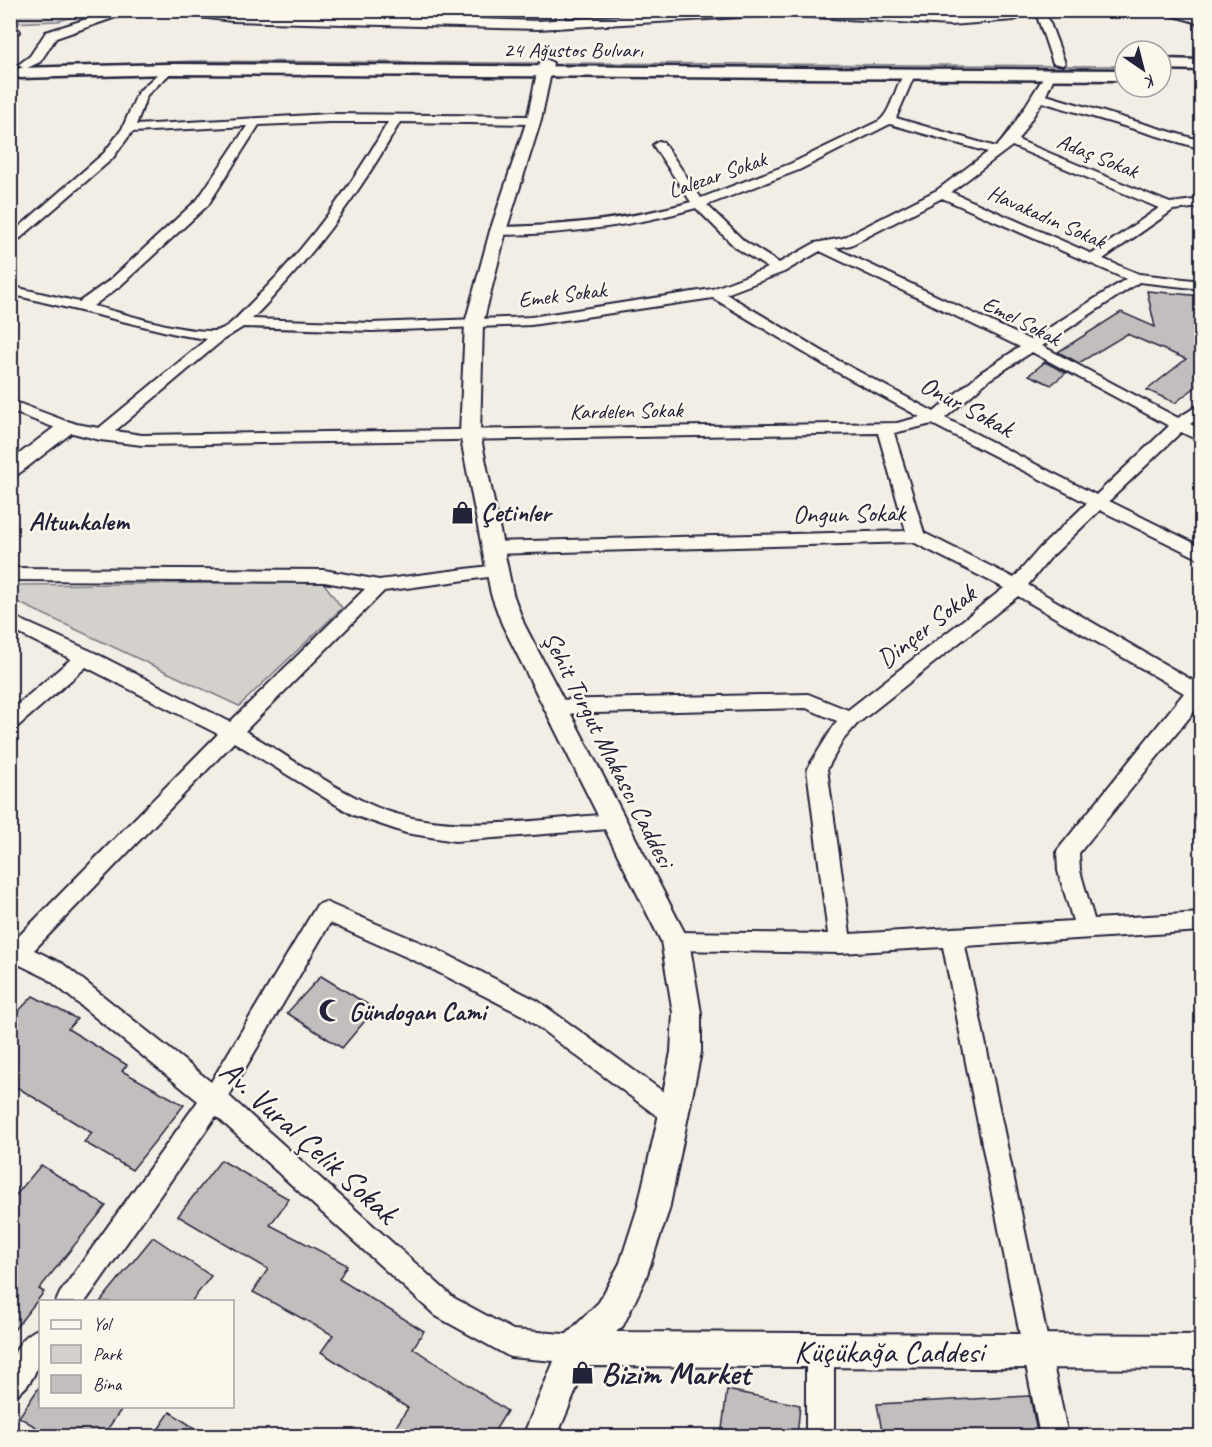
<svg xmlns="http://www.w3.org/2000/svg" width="1212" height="1447" font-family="Caveat,sans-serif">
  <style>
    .green { fill: #d4d1cc; stroke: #7b7a84; stroke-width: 1.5 }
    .building { fill: #c2bebe; stroke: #22223b; stroke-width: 1.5 }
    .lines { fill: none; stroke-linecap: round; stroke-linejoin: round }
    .minor-casing { stroke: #22223b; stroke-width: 4 }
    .tertiary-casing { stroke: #22223b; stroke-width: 4 }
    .secondary-casing { stroke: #22223b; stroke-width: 5 }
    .minor { fill: #fbf7ec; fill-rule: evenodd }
    .tertiary { fill: #fbf7ec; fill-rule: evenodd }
    .secondary { fill: #fbf7ec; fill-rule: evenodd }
    .labels { text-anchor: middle; stroke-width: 5; stroke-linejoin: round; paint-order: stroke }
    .far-street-label { font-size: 22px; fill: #22223b; stroke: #fbf7ec }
    .street-label { font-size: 26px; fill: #22223b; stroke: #fbf7ec }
    .poi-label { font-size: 26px; font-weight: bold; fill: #22223b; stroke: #fbf7ec; text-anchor: start }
    .neighbourhood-label { font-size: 27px; font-weight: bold; fill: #22223b; stroke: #fbf7ec }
    .near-street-label { font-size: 32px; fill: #22223b; stroke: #fbf7ec }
    .near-poi-label { font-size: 32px; font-weight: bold; fill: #22223b; stroke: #fbf7ec; text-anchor: start }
  </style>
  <rect width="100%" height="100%" fill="#f2eee5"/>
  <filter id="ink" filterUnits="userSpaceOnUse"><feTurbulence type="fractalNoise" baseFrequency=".0167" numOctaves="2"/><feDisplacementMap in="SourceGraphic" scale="12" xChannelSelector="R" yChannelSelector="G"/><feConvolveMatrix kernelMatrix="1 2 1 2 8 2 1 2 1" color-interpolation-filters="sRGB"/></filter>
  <g filter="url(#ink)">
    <!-- green -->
    <path class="green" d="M10,11L11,10L93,11L59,21L11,23Z
      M194,61L535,63L534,66L186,64L42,70V67Z
      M563,63L1125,66V69L563,66Z
      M323,582L342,608L239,706L11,599V590L17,585Z"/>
    <!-- building -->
    <path class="building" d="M1147,291L1202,296V382L1175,403L1147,390L1186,359L1148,343L1127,334L1079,363L1058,352L1121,312L1155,327Z
      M1045,362L1066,373L1051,385L1029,375Z
      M321,976L375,1009L342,1048L287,1013Z
      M33,996L77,1019L68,1029L127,1065L122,1071L184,1105L132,1170L84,1142L92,1133L10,1083V1020Z
      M221,1160L289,1199L270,1225L347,1265L339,1279L424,1331L413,1348L507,1411L491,1437H389L408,1408L321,1352L333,1335L253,1292L268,1269L178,1216Z
      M41,1165L106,1206L39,1289L44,1292L10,1335V1202Z
      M153,1237L211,1276L191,1302H100Z
      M40,1386V1407H123L102,1437H52L19,1417Z
      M727,1390L800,1405L797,1437H721Z
      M1030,1396L1038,1437H883L877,1404Z
      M170,1412L208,1437H153Z"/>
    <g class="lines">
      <defs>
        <path id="minor" d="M403,10H413L414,23H406Z
          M555,10H565L566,26H558Z
          M1035,10H1045L1065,63L1063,65L1053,63Z
          M10,29L19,30L20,32L10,35Z
          M165,67L175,69L147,95L136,125L329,114L534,116L540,120L534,124L400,122C359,195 310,260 252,319L372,323L531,317L712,289L768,268L735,247L696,208C631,227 566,234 498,235L491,231L498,227C564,226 627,220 691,202L653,145L659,141L663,142L701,198L790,164L879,121C894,110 896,76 909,71L915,74L896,118L996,147C1013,133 1042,74 1049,72L1055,75L1046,95L1202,141V149L1042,102L1018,140L1170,203L1202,199V207L1173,210L1103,259L1139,274L1202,281V289L1139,282L1042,346L1178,418L1202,403V416L1190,424L1202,430V442L1181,432L1109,501L1202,547V560L1100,510L1051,557L1028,585L1202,686V702L1079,853L1080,871L1094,919L1202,913V931L965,946L1068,1436H1040L943,947L840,953L675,950L667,948L664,941L667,934L675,932L828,934L807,769L837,721L806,708L554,714L547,712L544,707L547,702L554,700L808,694L848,710L1004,588L913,542L492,554L483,548L492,542L906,531L878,433L142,445L100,440L61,430L10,411V400L71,423L99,428L207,339L180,335L10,294V286L79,302L110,280L198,199L247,126L132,132L112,159L10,247V235L104,153L122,129L138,92ZM329,122H388C350,189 305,250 250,304C241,313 228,330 214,331C177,332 129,314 93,306L120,286L208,205L259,125ZM890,124L988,152L937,190L843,238L815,243L779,263L744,241L707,205L799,170ZM1012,146L1159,208L1092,254L951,192ZM942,198L1126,279L1030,340L835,248L851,245ZM820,251L1020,347L980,373L934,412L839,361L726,294L784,272ZM713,298L828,367L920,417L897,423L142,435L115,431L224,339L243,327L372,331L531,325ZM1032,352L1169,426L1096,495L945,418L990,379ZM932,424L1087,503L1039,549L1014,578L924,533L894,433ZM1018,596L1184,693L1057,851L1058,871L1073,921L850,934L827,769L843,740L857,724Z
          M497,565L503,567L506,571L503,575L384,591L245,731C285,754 325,783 367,803C440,838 535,819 614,814L621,816L624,822L621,828L455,841L406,833L353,815L234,742L34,950L63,964L211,1082L317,905L325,902L438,950L538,1001L683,1106L686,1114L683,1122L674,1125L665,1122L522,1015L422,964L330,923L229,1096L454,1298L513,1330L576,1335L586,1339L590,1349L586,1359L576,1363L510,1357L436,1316L216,1116L85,1302H56L60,1293L198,1101L47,978L20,965L10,969V940L14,941L218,734L86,667L17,727L10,729V711L71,659L10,629V615L93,652L230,722L365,589L324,582L10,580V568L324,570L379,580Z
          M40,1328C43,1354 38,1386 10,1398C10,1370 9,1341 40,1328Z
          M820,1338L830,1342L834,1352V1436H806V1352L810,1342Z"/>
        <path id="tertiary" d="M115,10H136L56,38L40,62L25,69L18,65L30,56L46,32Z
          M211,10L538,21L719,10H836L951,17L1040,10L1014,20L951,25L777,15L538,29L232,21L183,15L176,11Z
          M1154,10H1179L1202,16V24Z
          M546,59L553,63L541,120L506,231L483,323L480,434L513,594L524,624L689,941L701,1013V1052L669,1210L645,1280L623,1326L616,1332L1202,1335V1369L586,1366L557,1436H523L564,1337L599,1302L620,1263L637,1210L659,1114L671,1052L673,1013L661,941L502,624L491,594L460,434L465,323L490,231L527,120L539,63Z
          M67,421L74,423L77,427L74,431L17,475L10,477V461L60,423Z"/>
        <path id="secondary" d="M1161,59L1202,60V70L1161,69Z
          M169,64L1125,70V80L169,74L20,78L12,73L20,68Z"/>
      </defs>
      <!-- minor casing -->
      <use href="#minor" class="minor-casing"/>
      <!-- tertiary casing -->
      <use href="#tertiary" class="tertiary-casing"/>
      <!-- secondary casing -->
      <use href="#secondary" class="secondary-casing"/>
      <!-- minor -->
      <use href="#minor" class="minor"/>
      <!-- tertiary -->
      <use href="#tertiary" class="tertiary"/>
      <!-- secondary -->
      <use href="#secondary" class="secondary"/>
    </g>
  </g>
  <!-- icons -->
  <defs>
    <symbol id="shop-bare" viewBox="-9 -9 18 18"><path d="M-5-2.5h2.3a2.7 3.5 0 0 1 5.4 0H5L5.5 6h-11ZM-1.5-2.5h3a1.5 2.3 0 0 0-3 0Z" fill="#22223b" stroke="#fbf7ec" stroke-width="2.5" paint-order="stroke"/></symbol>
    <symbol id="mosque-bare" viewBox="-9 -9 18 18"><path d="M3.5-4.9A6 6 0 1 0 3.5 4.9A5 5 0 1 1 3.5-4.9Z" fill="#22223b" stroke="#fbf7ec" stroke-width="2.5" paint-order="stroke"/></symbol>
  </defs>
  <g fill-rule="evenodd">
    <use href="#shop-bare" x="446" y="496" width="33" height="33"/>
    <use href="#mosque-bare" x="314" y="994" width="33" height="33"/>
    <use href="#shop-bare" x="566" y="1356" width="33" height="33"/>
  </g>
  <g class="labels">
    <!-- far-street labels -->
    <g class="far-street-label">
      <text x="573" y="57">24 Ağustos Bulvarı</text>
      <text transform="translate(1098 155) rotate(22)" y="8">Adaş Sokak</text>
      <text transform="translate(717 174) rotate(-19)" y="8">Lalezar Sokak</text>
      <text transform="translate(1047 216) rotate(24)" y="8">Havakadın Sokak</text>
      <text transform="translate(562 294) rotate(-7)" y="8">Emek Sokak</text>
      <text transform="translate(1022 320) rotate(27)" y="8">Emel Sokak</text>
      <text transform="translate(626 410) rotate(-1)" y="8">Kardelen Sokak</text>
    </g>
    <!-- street labels -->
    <g class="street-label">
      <text transform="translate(967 406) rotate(28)" y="9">Onur Sokak</text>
      <text transform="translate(849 513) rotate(-1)" y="9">Ongun Sokak</text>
      <text transform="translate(926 626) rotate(-38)" y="9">Dinçer Sokak</text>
      <text transform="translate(609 749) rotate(63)" y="9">Şehit Turgut Makascı Caddesi</text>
    </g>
    <!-- poi labels -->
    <g class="poi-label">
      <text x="481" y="521">Çetinler</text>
      <text x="349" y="1020">Gündogan Cami</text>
    </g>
    <!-- neighbourhood labels -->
    <g class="neighbourhood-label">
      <text x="79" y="530">Altunkalem</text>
    </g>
    <!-- near-street labels -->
    <g class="near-street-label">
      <text transform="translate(309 1141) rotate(42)" y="11">Av. Vural Çelik Sokak</text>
      <text x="889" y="1362">Küçükağa Caddesi</text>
    </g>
    <!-- near-poi labels -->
    <g class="near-poi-label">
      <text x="601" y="1384">Bizim Market</text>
    </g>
  </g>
  <!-- margin -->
  <rect width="1212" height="1447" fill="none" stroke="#fbf7ec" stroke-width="36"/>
  <rect x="18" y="18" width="1176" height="1411" fill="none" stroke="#22223b" stroke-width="2" filter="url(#ink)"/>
  <!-- legend -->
  <rect x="39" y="1300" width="195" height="108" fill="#fbf7ec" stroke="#a4a2a5" stroke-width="1.5"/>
  <rect x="51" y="1320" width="30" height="9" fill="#fbf7ec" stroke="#a4a2a5" stroke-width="1.5"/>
  <text x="93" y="1330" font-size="18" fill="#22223b">Yol</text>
  <rect x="51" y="1345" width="30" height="18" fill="#d4d1cc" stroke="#a4a2a5" stroke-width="1.5"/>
  <text x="93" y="1360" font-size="18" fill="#22223b">Park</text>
  <rect x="51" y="1375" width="30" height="18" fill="#c2bebe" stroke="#a4a2a5" stroke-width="1.5"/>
  <text x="93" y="1390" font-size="18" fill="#22223b">Bina</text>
  <!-- north arrow -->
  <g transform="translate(1143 69) rotate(145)"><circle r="28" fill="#fbf7ec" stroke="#a4a2a5" stroke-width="1.5"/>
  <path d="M0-4.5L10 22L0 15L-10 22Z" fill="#22223b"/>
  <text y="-9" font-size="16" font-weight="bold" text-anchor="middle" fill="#22223b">K</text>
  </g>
</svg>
